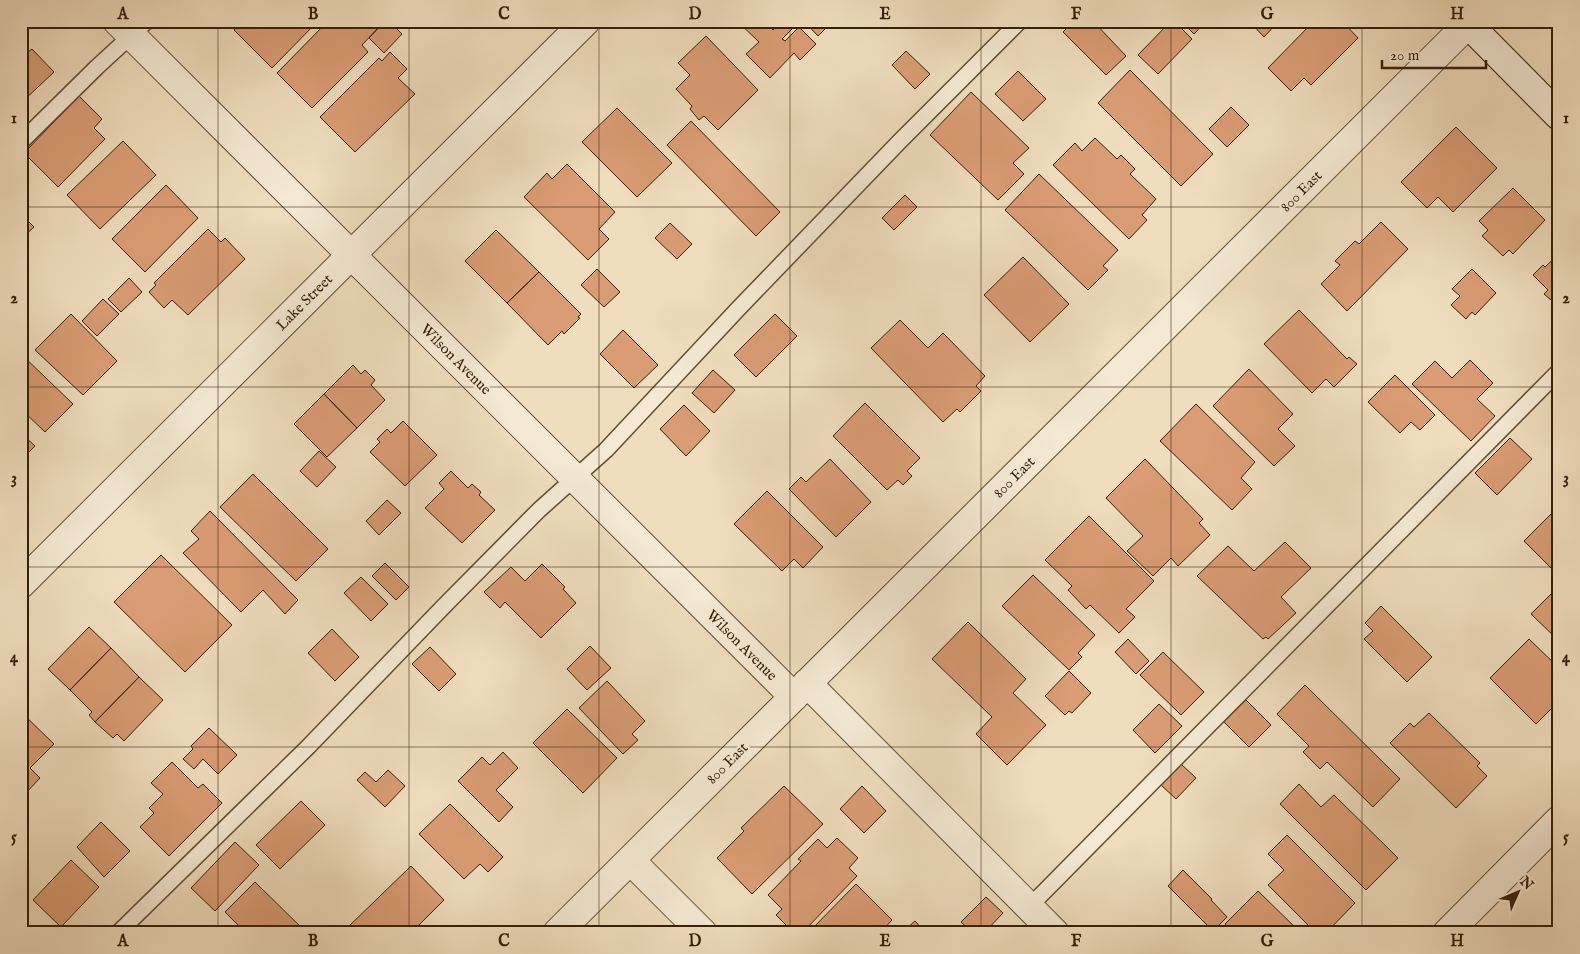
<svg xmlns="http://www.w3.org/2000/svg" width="1580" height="954" font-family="'IM FELL English',serif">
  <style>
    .building { fill: #da9c74; stroke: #341f08 }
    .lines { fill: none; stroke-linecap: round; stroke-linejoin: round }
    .lane-casing { stroke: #634e35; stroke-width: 18 }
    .street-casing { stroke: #634e35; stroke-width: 30 }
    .secondary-casing { stroke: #341f08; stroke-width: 30 }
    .lane { stroke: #f5e9d4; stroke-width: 15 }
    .street { stroke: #f5e9d4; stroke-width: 28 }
    .secondary { stroke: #f5e9d4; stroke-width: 28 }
    .grid { fill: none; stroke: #341f08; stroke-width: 1; stroke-opacity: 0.55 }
    .labels { text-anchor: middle; stroke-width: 4.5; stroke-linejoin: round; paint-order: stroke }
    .street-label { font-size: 15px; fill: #341f08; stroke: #f5e9d4 }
    .neatline { fill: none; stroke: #341f08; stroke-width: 2 }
    .grid-label { font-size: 16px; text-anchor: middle; font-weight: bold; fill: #341f08 }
  </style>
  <rect width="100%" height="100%" fill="#efddbd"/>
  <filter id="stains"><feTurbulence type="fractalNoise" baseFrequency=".004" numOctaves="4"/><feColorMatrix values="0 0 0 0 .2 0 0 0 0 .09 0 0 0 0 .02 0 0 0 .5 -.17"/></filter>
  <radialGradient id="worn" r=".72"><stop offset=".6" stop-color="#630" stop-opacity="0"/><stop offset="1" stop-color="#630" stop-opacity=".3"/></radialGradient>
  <!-- building -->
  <path class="building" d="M243,21H318L272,68L234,30Z
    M328,21H371L378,28L362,45L368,52L312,108L277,73Z
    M385,21H389L402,34L384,53L369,38Z
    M737,21H764L773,30L782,21H796L798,23L782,39L785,41L799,27L816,44L800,60L794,53L770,78L746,54L759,42Z
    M804,21H833L818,36Z
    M1074,21H1093L1126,56L1106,75L1063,32Z
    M1171,21H1174L1192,39L1158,74L1138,55Z
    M1181,21H1206L1194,34Z
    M1249,21H1279L1264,37Z
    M1314,21H1342L1358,38L1311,85L1304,78L1291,91L1268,68Z
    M706,36L758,90L718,130L704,116L699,120L690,109L692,106L676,89L690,75L678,63Z
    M32,49L54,72L21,103V54L23,56Z
    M906,51L930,74L915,89L892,65Z
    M390,52L407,69L398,78L415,94L355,152L320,117L379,58L382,61Z
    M1130,70L1213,154L1181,186L1098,103Z
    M1018,71L1046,99L1023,121L995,94Z
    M971,92L1029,148L1013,163L1024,174L998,200L930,135Z
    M79,96L102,119L94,128L105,139L58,187L24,153Z
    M1231,107L1249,125L1227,147L1209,129Z
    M617,108L672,163L637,197L582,142Z
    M691,121L780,212L756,236L667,145Z
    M1456,127L1497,168L1453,212L1438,197L1427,208L1401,182Z
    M1095,138L1117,159L1121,155L1135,169L1130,174L1156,199L1142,215L1147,220L1129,239L1053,165L1075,143L1082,151Z
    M123,141L156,175L100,229L67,195Z
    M567,164L615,212L599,229L609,239L588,260L524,197L547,173L552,179Z
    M1039,174L1118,250L1103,266L1108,270L1088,290L1005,210Z
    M166,185L198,218L145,272L112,239Z
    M1513,188L1545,220L1513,254L1509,250L1503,256L1482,236L1488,230L1479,221Z
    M905,195L917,207L894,230L882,218Z
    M21,214L34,227L21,239Z
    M1381,222L1408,249L1347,311L1321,284L1340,265L1335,261L1355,241L1359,244Z
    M670,223L692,244L677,259L655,238Z
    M208,229L221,242L225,238L245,259L188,315L172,300L164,308L149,292L156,285L154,283Z
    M496,230L539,272L507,303L465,261Z
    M1559,254V307L1544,294L1548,290L1533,275L1543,265L1545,267Z
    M1023,257L1069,304L1030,342L984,295Z
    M597,269L620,292L604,307L581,285Z
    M1472,269L1496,293L1475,315L1472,312L1466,319L1451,305L1460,296L1452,289Z
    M539,272L581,314L578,317L580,318L564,334L562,331L548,345L507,303Z
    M129,278L142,292L121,312L108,299Z
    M103,299L119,314L97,336L82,321Z
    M1299,310L1347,359L1349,357L1357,364L1334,387L1326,379L1312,393L1264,344Z
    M71,314L117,361L83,395L35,350Z
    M775,314L797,336L756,377L734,355Z
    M900,320L928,348L943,333L985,376L976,386L981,391L960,412L957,409L943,422L871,348Z
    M623,330L658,365L634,388L600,354Z
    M21,354L73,404L45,432L21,409Z
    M1470,360L1493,383L1477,399L1495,416L1471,441L1412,384L1435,361L1452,378Z
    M353,365L361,374L365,370L375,380L371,385L385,400L357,428L324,394Z
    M1249,369L1293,414L1278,429L1295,446L1274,466L1213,406Z
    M713,370L735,390L714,413L692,393Z
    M1395,375L1435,415L1420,430L1411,422L1400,433L1368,402Z
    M324,394L357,428L327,457L294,424Z
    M865,403L920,458L907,471L912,476L903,485L898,480L887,490L833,436Z
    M1196,404L1255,462L1241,478L1252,489L1232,510L1160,441Z
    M684,405L710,431L686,456L660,429Z
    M403,421L437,455L405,486L370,452L380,442L377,439L387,429L391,433Z
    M21,433L35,446L21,460Z
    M1510,438L1532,459L1497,495L1475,473Z
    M319,451L336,467L317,487L300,471Z
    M830,459L871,502L836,537L789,489L801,477L806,482Z
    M1145,459L1203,519L1199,523L1210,535L1178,566L1171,558L1153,576L1127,551L1143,536L1106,498Z
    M451,471L468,488L472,484L481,492L479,495L495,510L462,543L425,508L444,489L439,483Z
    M253,474L328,549L296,581L220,507Z
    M767,491L823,547L803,568L794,559L782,571L734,524Z
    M387,500L401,513L379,535L366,521Z
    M1559,506V576L1524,541Z
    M210,511L298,600L285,614L263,590L241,612L183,553L199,539L191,531Z
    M1089,516L1154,581L1126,609L1135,617L1119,633L1090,605L1086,609L1068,590L1072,586L1045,560Z
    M1285,542L1311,568L1281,597L1296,613L1268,639L1266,637L1263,639L1197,576L1228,546L1254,571Z
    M161,555L232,625L185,672L114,602Z
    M385,563L409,587L396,600L372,576Z
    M542,564L565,587L563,589L576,603L541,638L505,602L500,608L484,592L511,567L525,581Z
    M1033,575L1095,635L1078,653L1082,657L1069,670L1002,606Z
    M361,577L388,604L371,621L344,593Z
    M1559,586V641L1531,614Z
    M1381,606L1432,657L1407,682L1364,639L1373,631L1365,623Z
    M968,622L1026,679L1013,693L1046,725L1007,765L976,734L992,717L932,659Z
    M89,627L111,648L70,690L48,669Z
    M332,629L359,657L335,681L308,653Z
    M1128,639L1149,661L1136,674L1115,652Z
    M1529,639L1559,668V701L1536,724L1490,678Z
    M590,646L611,668L587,690L567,669Z
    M430,647L456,674L439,691L412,664Z
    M111,648L139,677L95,722L89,715L92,712L70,690Z
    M1163,652L1204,692L1181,715L1140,675Z
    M1069,671L1091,693L1072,713L1069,711L1065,715L1045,696Z
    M139,677L163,700L124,741L117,734L113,738L95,722Z
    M607,681L645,721L632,734L638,740L623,754L579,708Z
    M1305,685L1400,779L1373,807L1327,762L1320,769L1303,752L1309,746L1277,714Z
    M1246,700L1271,725L1249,747L1224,722Z
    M1159,704L1182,726L1155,753L1133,730Z
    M567,709L617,758L583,793L533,743Z
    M21,712L54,744L30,768L40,778L24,795L21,792Z
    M1429,713L1480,763L1477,766L1487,776L1456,808L1390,743L1410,723L1414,727Z
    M209,728L237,755L218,774L203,759L194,769L183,759L193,749L191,746Z
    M503,752L518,768L496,790L513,807L499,822L458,781L482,757L490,765Z
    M172,762L198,788L203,784L222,803L169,856L140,827L154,813L149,808L163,794L151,783Z
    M1181,764L1196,778L1176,799L1161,785Z
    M388,770L405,786L385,807L357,780L365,772L376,782Z
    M1299,784L1321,807L1334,795L1398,858L1366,890L1280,804Z
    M784,786L823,824L752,894L717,858L744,831L741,828Z
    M862,786L886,811L864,833L840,809Z
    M301,801L325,825L280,869L256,845Z
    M450,804L503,857L488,872L480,864L464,879L419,834Z
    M101,822L130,851L104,877L77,847Z
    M1287,835L1355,903L1326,933H1316L1268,885L1284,870L1268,854Z
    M837,838L858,858L849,868L857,876L802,933H794L776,915L782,909L768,895L801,861L798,859L818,839L827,848Z
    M235,842L259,865L215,911L191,888Z
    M71,860L99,887L61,927L33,900Z
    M411,866L444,900L419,925L424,930L422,933H352L347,928Z
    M1183,870L1212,899L1211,900L1227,917L1213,931L1168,886Z
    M255,882L307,933H246L225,912Z
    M856,884L892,920L880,933H808Z
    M1258,891L1301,933H1234L1225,924Z
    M986,897L1003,913L984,933H973L961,922Z
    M915,921L926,933H897L904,925L907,928Z"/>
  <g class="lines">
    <defs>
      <path id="lane" d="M21,142L97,67L147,21
        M1029,907L1559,371
        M118,933L308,747L444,606L539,510L606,450L738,309L900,141L1020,21"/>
      <path id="street" d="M117,21L794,697
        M21,584L586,21
        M807,683L1055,933
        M630,860L703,933
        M557,933L1471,21
        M1447,933L1559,820"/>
      <path id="secondary" d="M1465,21L1559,116"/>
    </defs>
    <!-- lane casing -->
    <use href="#lane" class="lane-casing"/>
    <!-- street casing -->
    <use href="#street" class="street-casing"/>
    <!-- secondary casing -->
    <use href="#secondary" class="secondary-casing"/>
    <!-- lane -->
    <use href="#lane" class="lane"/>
    <!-- street -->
    <use href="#street" class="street"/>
    <!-- secondary -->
    <use href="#secondary" class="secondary"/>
  </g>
  <!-- grid -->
  <path class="grid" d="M218,21V933M409,21V933M599,21V933M790,21V933M981,21V933M1171,21V933M1362,21V933M21,207H1559M21,387H1559M21,567H1559M21,747H1559"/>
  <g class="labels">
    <!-- street labels -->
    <g class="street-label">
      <text transform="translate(1301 191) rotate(-45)" y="5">800 East</text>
      <text transform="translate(304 302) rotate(-45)" y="5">Lake Street</text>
      <text transform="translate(456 359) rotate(45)" y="5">Wilson Avenue</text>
      <text transform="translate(1014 477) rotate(-45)" y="5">800 East</text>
      <text transform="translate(742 645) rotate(45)" y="5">Wilson Avenue</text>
      <text transform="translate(727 763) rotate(-45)" y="5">800 East</text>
    </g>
  </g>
  <!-- margin -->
  <rect width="1580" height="954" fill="none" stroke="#efddbd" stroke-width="55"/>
  <!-- north arrow -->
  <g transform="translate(1518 892) rotate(45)" stroke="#f5e9d4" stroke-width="4" paint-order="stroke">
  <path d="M0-4L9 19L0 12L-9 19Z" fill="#341f08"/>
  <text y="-8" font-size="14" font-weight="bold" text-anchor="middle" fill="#341f08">N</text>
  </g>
  <!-- scale -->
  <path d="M1382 60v8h104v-8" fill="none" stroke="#341f08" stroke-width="2.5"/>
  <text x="1390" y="60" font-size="15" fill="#341f08" stroke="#f5e9d4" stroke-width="4" paint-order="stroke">20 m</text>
  <rect x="28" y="28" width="1524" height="898" class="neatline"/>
  <g class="grid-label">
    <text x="123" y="19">A</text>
    <text x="313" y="19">B</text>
    <text x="504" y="19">C</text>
    <text x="695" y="19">D</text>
    <text x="885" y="19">E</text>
    <text x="1076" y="19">F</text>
    <text x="1267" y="19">G</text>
    <text x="1457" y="19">H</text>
    <text x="14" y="123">1</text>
    <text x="1566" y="123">1</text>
    <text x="14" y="303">2</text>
    <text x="1566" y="303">2</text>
    <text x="14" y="483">3</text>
    <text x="1566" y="483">3</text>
    <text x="14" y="662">4</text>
    <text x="1566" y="662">4</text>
    <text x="14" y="842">5</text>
    <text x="1566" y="842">5</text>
    <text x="123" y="946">A</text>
    <text x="313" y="946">B</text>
    <text x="504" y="946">C</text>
    <text x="695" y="946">D</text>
    <text x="885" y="946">E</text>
    <text x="1076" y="946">F</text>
    <text x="1267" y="946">G</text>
    <text x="1457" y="946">H</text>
  </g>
  <rect width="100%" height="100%" filter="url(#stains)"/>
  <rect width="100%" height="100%" fill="url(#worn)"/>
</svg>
